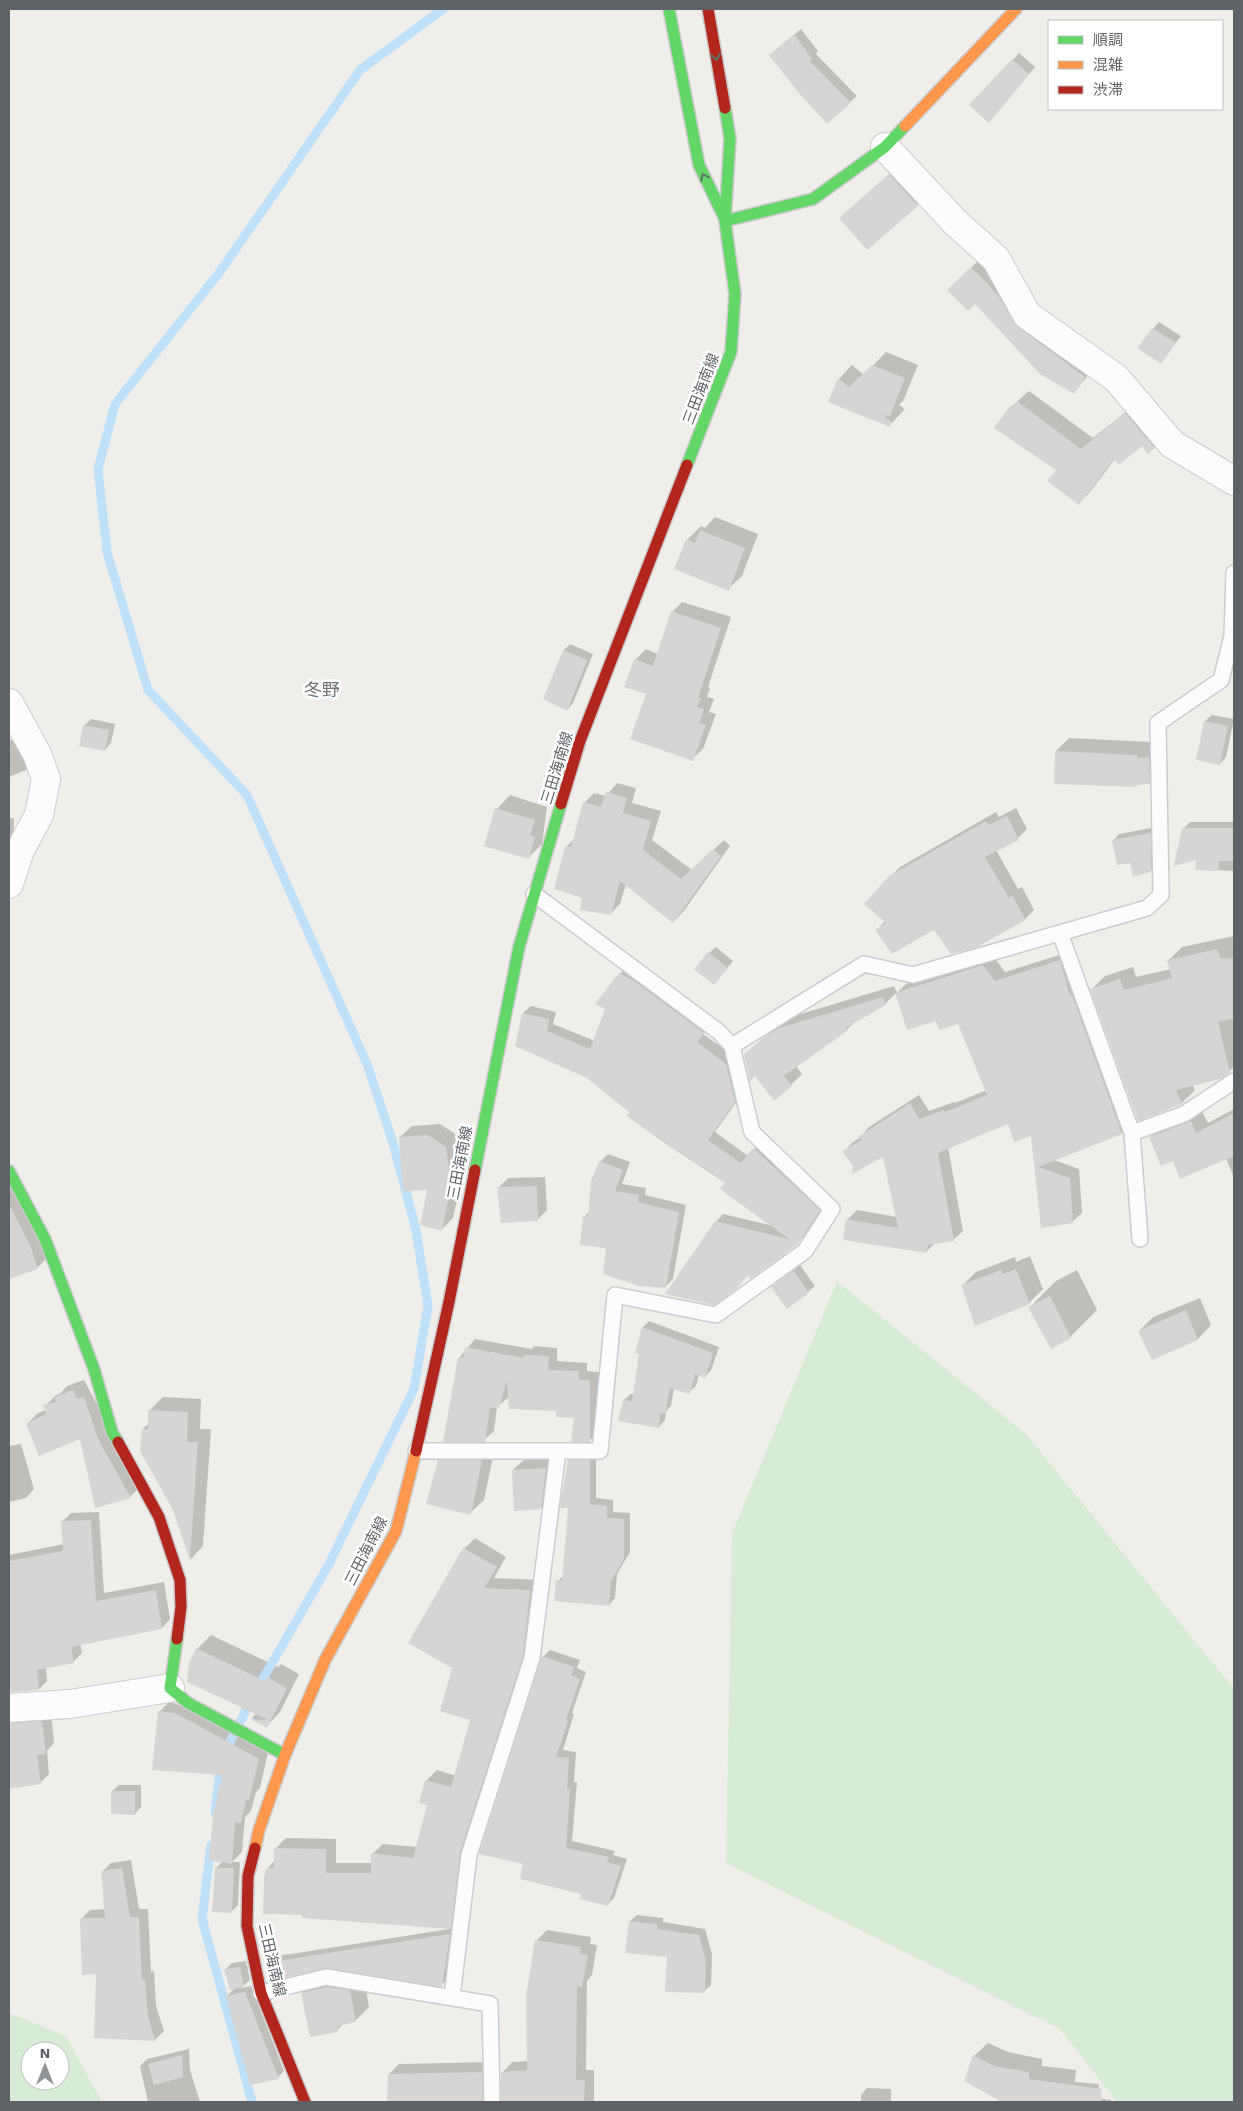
<svg xmlns="http://www.w3.org/2000/svg" width="1243" height="2111" font-family="'Work Sans','Noto Sans JP',sans-serif">
  <style>
    .green { fill: #d8ebd6; fill-rule: evenodd }
    .shadow { fill: #0003 }
    .lines { fill: none; stroke-linecap: round; stroke-linejoin: round }
    .stream { stroke: #bfe0f9; stroke-width: 9 }
    .building { fill: #d6d5d3 }
    .lane-casing { stroke: #cbcccc; stroke-width: 18 }
    .street-casing { stroke: #cbcccc; stroke-width: 30 }
    .fast-casing { stroke: #cacacb; stroke-width: 14 }
    .slow-casing { stroke: #cacacb; stroke-width: 14 }
    .jam-casing { stroke: #cacacb; stroke-width: 14 }
    .lane { stroke: #fdfcfc; stroke-width: 15 }
    .street { stroke: #fdfcfc; stroke-width: 28 }
    .fast { stroke: #63d668; stroke-width: 11 }
    .slow { stroke: #ff974d; stroke-width: 11 }
    .jam { stroke: #b3261e; stroke-width: 11 }
    .oneway { stroke: #607468 }
    .labels { text-anchor: middle; stroke-width: 5; stroke-linejoin: round; paint-order: stroke }
    .street-label { font-size: 15px; fill: #5f6368; stroke: #fff }
    .quarter-label { font-size: 18px; fill: #70757a; stroke: #fff }
  </style>
  <rect width="100%" height="100%" fill="#efeeea"/>
  <!-- green -->
  <path class="green" d="M837,1281L1026,1434L1234,1689V2102H1117L1060,2029L726,1863L732,1533Z
    M9,2013L66,2036L102,2102H9ZM30,2051H60V2081H30Z"/>
  <!-- shadow -->
  <path class="shadow" d="M801,29L818,51L816,54L857,96L850,102L770,55Z
    M1019,53L1035,67L995,115L1013,60Z
    M896,168L923,199L917,205L847,212Z
    M980,259L1093,369L1074,393L975,303L949,290Z
    M1159,322L1181,336L1161,362L1153,329Z
    M886,352L918,365L903,401L899,405L905,409L889,426L830,402L839,379L852,365L864,375Z
    M1029,391L1093,438L1137,403L1165,436L1149,452L1142,444L1115,459L1090,492L1079,503L1058,469L996,427L1011,407Z
    M715,517L758,534L742,576L728,589L687,540L701,526L705,528Z
    M682,602L731,617L708,687L710,688L707,697L714,699L709,712L716,714L703,749L692,759L648,694L635,660L646,649L658,654L672,612Z
    M570,644L593,654L573,703L567,710L544,699L564,650Z
    M1212,715L1234,719L1226,757L1220,764L1205,721Z
    M91,719L115,724L111,743L105,750L84,726Z
    M20,736L33,763L26,770L9,777V741Z
    M1069,738L1151,742L1150,745L1162,744L1163,770L1149,783L1138,784L1136,786L1056,751Z
    M617,783L636,788L632,803L661,811L652,840L692,870L724,840L730,846L683,912L673,922L626,884L620,904L610,914L583,897L566,847L575,838L584,803L594,793L606,796Z
    M510,795L547,807L542,844L528,858L497,809Z
    M1016,808L1027,829L1018,838L996,850L1018,889L1022,887L1034,910L1025,919L934,929L877,930L885,921L890,877L900,867L996,812L999,817Z
    M9,818H14L13,843L9,848Z
    M1190,822H1234V871L1197,869L1198,858L1183,829Z
    M1157,827V864L1151,871L1131,861L1113,841L1119,834Z
    M1234,936V1016L1232,1017L1234,1026V1066L1229,1072L1192,1084L1195,1090L1182,1103L1138,1119L1092,989L1105,976L1133,967L1136,977L1171,969L1169,960L1182,947Z
    M716,947L733,961L720,977L709,953Z
    M1069,952L1131,1124L1122,1133L1054,1160L1079,1169L1082,1213L1072,1222L1042,1227L1032,1134L1008,1122L948,1147L963,1231L953,1240L935,1243L926,1252L847,1220L857,1210L897,1217L884,1156L854,1166L844,1151L853,1142L861,1137L869,1127L919,1095L929,1111L954,1102L955,1103L987,1090L959,1022L937,1020L896,993L885,1004L856,1021L846,1030L796,1066L802,1074L791,1085L745,1055L777,1026L791,1017L894,986L897,993L906,984L993,956L1005,972Z
    M627,966L711,1025L703,1034L734,1056L742,1094L715,1132L748,1156L761,1142L827,1202L805,1235L797,1243L748,1274L716,1222L723,1214L774,1226L727,1183L630,1112L523,1013L531,1006L556,1012L553,1024L595,1041L620,974Z
    M1234,1109V1178L1226,1158L1174,1159L1151,1137L1162,1126L1202,1111L1208,1123Z
    M440,1124L457,1135L463,1174L453,1218L441,1230L429,1189L400,1137L412,1126Z
    M608,1154L630,1162L622,1184L646,1188L645,1195L686,1205L673,1279L665,1287L607,1247L584,1217L590,1211L600,1162Z
    M9,1176L47,1258L37,1268L9,1278Z
    M545,1177L547,1210L537,1220L498,1188L508,1178Z
    M1030,1256L1043,1289L1029,1303L962,1286L976,1272L1015,1257L1016,1262Z
    M800,1265L815,1286L808,1292L773,1287Z
    M1077,1270L1097,1310L1070,1337L1052,1347L1030,1307L1056,1281Z
    M1200,1298L1211,1325L1198,1339L1152,1358L1139,1331L1153,1317Z
    M649,1321L719,1347L711,1370L705,1377L699,1374L696,1386L689,1392L674,1388L671,1406L666,1411L665,1420L659,1427L624,1400L631,1394L634,1395L643,1327Z
    M475,1339L532,1349L534,1346L557,1348V1361L587,1363V1371L599,1372V1431L590,1440L576,1417L509,1397L497,1407L494,1431L484,1440L459,1358Z
    M84,1380L141,1486L130,1497L81,1438L27,1424L38,1413L46,1410L45,1406L56,1395L60,1394L67,1386Z
    M163,1397L201,1399L200,1429H211L203,1546L191,1559L143,1429L149,1423L150,1410Z
    M21,1444L34,1489L26,1498L9,1502V1446Z
    M452,1447H495L484,1500L470,1513L439,1461Z
    M576,1454H596V1498L613,1500V1512L630,1513V1552L617,1574L615,1598L609,1605L558,1581L564,1575L569,1507H562L567,1468L569,1461Z
    M559,1455L554,1494L541,1508L513,1470L527,1457Z
    M99,1512L104,1593L164,1582L170,1619L162,1628L80,1643L82,1653L74,1661L46,1667L47,1681L39,1689L9,1692V1555L64,1544L62,1522L71,1513Z
    M475,1538L506,1557L494,1578L540,1580L533,1645L470,1841L461,1917L450,1929L267,1869L275,1860V1849L286,1838L336,1839V1863H372V1854L383,1844L417,1847L428,1804L426,1781L437,1770L456,1776L471,1719L454,1667L410,1642L464,1549Z
    M211,1635L278,1667L281,1664L299,1674L280,1712L267,1726L252,1718L257,1713L197,1649Z
    M550,1650L580,1660L577,1668L586,1672L572,1713L574,1714L563,1750L576,1752L574,1782H577L572,1841L615,1851L613,1855L627,1859L614,1898L607,1905L582,1893L522,1878L543,1657Z
    M170,1701L269,1748L260,1788L256,1792L251,1811L245,1817L242,1852L232,1862H240L238,1905L231,1912L216,1868L223,1861L224,1774L159,1712Z
    M51,1713L54,1743L47,1751L49,1774L40,1783L9,1787V1728H12L11,1724L20,1715Z
    M119,1785H141V1807L135,1814L112,1791Z
    M131,1860L139,1909H148L151,1972L154,1971L156,2006L164,2031L155,2040L96,2037L97,1973L81,1919L90,1910L106,1909L102,1872L111,1863Z
    M637,1915L663,1918V1922L705,1929L712,1954L711,1985L704,1991L668,1956L626,1952L630,1921Z
    M456,1928L448,1979L441,1985L327,1966L272,1963L278,1956Z
    M547,1930L591,1937L590,1944L597,1945L592,1975L587,1981L586,2070H594V2102H389V2074L399,2064L492,2062L494,2096L501,2101L502,2073L512,2062L528,2061L527,1996L537,1940Z
    M246,1961L250,1980L241,1988L251,1986L284,2071L278,2077L227,1996L236,1987L225,1970L232,1963Z
    M364,1977L369,2007L355,2021L344,2023L337,2030L302,1993L316,1980Z
    M988,2043L1008,2052L1042,2059V2066L1076,2070L1075,2082L1099,2084L1098,2098L1111,2100V2102H999V2099L974,2056Z
    M189,2049L190,2070L200,2102H148L140,2066L147,2059Z
    M867,2088L891,2089V2102H861V2095Z"/>
  <g class="lines">
    <!-- stream -->
    <path class="stream" d="M257,1689L328,1566L414,1389L428,1306L416,1230L393,1143L367,1064L247,795L148,690L107,552L98,469L115,404L219,273L360,70L443,9
      M215,1812L221,1760L251,1700
      M211,1845L202,1919L252,2102"/>
  </g>
  <!-- building -->
  <path class="building" d="M794,34L812,59L810,61L851,103L827,124L797,91L769,55Z
    M1012,59L1029,74L989,123L969,105Z
    M889,174L918,206L867,250L839,218Z
    M971,267L997,294L1018,327L1085,377L1074,394L1040,374L975,304L968,311L947,290Z
    M1152,328L1176,343L1161,364L1137,348Z
    M872,365L905,378L890,416L886,415L885,417L892,423L890,427L828,402L838,378L849,387Z
    M1017,401L1081,449L1125,413L1155,448L1148,454L1142,446L1119,465L1114,459L1079,505L1047,481L1056,470L994,428L1010,406L1012,408Z
    M700,530L745,548L729,591L674,569L686,539L695,543Z
    M671,611L721,628L698,698H701L697,707L704,709L699,723L706,725L693,761L630,739L646,694L624,687L634,659L653,666Z
    M563,650L587,660L567,711L543,699Z
    M1204,721L1228,726L1220,765L1196,760Z
    M83,725L109,730L105,751L79,746Z
    M1055,751L1138,755L1137,758L1149,757L1150,784L1136,785V787L1054,784Z
    M606,792L627,798L623,813L651,821L643,850L681,879L713,849L721,856L673,923L620,881L611,915L580,910L582,898L554,889L565,846L571,847L583,802L601,807Z
    M495,808L535,820L530,836L535,837L529,859L484,846Z
    M1007,816L1019,840L985,857L1009,898L1012,895L1026,920L977,947L951,954L934,930L892,954L875,930L886,923L864,904L889,876L986,821L989,825Z
    M1182,828H1234V861H1219V871L1195,870L1196,860L1174,866Z
    M1151,833V872L1133,877L1130,863L1117,865L1112,840Z
    M1217,949L1221,959L1234,958V1018L1218,1022L1230,1073L1220,1079L1176,1090L1182,1104L1138,1121L1090,989L1120,979L1124,990L1172,978L1167,960Z
    M708,952L728,968L714,985L694,969Z
    M1060,960L1070,996L1072,995L1122,1134L1038,1167L1070,1178L1073,1223L1041,1228L1031,1136L1014,1142L1008,1124L938,1153L954,1241L928,1245L927,1253L843,1240L846,1219L898,1228L883,1157L852,1174L853,1166L842,1151L862,1140L858,1137L910,1103L919,1119L944,1110L945,1112L987,1095L958,1024L939,1030L936,1021L907,1030L895,993L983,965L995,981Z
    M619,973L634,981L704,1033L697,1042L726,1064L735,1102L708,1140L741,1163L753,1148L820,1210L798,1244L750,1279L748,1275L736,1289L714,1305L665,1294L715,1221L789,1239L720,1189L725,1183L664,1143L627,1116L629,1112L587,1078L515,1046L522,1013L549,1019L547,1031L590,1049L605,1009L595,1004Z
    M883,997L886,1005L845,1028L847,1031L784,1076L792,1086L774,1101L755,1076L750,1082L744,1054L764,1037L779,1028Z
    M1234,1113V1156L1180,1179L1173,1161L1161,1166L1149,1137L1191,1121L1196,1133Z
    M428,1135L446,1147L451,1186L442,1231L420,1225L427,1190L403,1191L399,1137Z
    M599,1161L623,1170L615,1191L639,1195L638,1202L679,1212L666,1288L639,1286L603,1274L606,1248L580,1245L583,1216L588,1217L591,1181Z
    M537,1186L538,1221L501,1223L497,1187Z
    M9,1204L30,1245L38,1269L9,1279Z
    M1016,1269L1030,1304L975,1326L961,1285L1001,1270L1003,1274Z
    M794,1271L809,1293L787,1309L771,1287Z
    M1050,1296L1071,1338L1051,1349L1028,1307Z
    M1186,1310L1198,1340L1152,1360L1138,1331Z
    M642,1327L713,1353L705,1378L695,1374L690,1394L670,1388L665,1414L660,1413L659,1428L618,1421L623,1400L632,1401L639,1354L635,1353Z
    M465,1347L524,1358V1355L549,1356L548,1370L579,1371V1380H590V1442H571L574,1418L556,1417V1411L509,1409L507,1380L499,1408H490L485,1442H443L458,1357L463,1358Z
    M73,1390L77,1399L84,1397L98,1439L131,1498L95,1508L80,1439L39,1456L26,1424L46,1414L43,1405L56,1402L55,1397Z
    M148,1410L188,1412L187,1442H198L190,1561L173,1510L140,1451L142,1429H148Z
    M438,1460H482L471,1515L426,1504Z
    M568,1460H590V1504L607,1506V1518L624,1519V1559L611,1581L609,1606L554,1601L556,1580L562,1581L568,1508H560Z
    M546,1468L541,1509L514,1511L512,1470Z
    M91,1520L96,1601L156,1590L162,1629L71,1647L74,1663L37,1670L39,1690L9,1692V1561L63,1551L61,1521Z
    M463,1548L497,1567L484,1588L530,1590L523,1656L460,1852L451,1929L302,1918V1915L263,1914L264,1878L266,1868H274V1848L326,1849V1873H371V1853L413,1858L427,1805L419,1803L425,1780L451,1787L470,1720L440,1711L452,1668L408,1643Z
    M196,1648L265,1681L267,1677L287,1688L267,1728L250,1719L268,1720L187,1682L189,1663Z
    M542,1656L574,1667L571,1675L580,1679L566,1720L568,1721L556,1757L569,1758L567,1789H570L566,1848L609,1857L607,1862L621,1866L608,1906L580,1899L581,1894L520,1879L523,1864L479,1854Z
    M158,1711L175,1713L259,1759L249,1800H246L241,1823L235,1822L232,1864L209,1860L213,1815L222,1775L152,1770Z
    M42,1721L46,1754L37,1755L41,1784L9,1789V1723Z
    M111,1791H135V1815L111,1814Z
    M122,1868L130,1917H139L142,1980H145L148,2015L155,2041L94,2038L96,1974L82,1975L80,1918H105L101,1871Z
    M215,1868H234L232,1913L212,1912Z
    M629,1921L657,1924V1929L699,1935L706,1961L705,1993L665,1992L667,1957L625,1953Z
    M450,1934L442,1987L327,1968L274,1980L271,1962Z
    M535,1940L581,1947L580,1954L588,1955L582,1987L577,1986L576,2080H585L584,2102H501V2072L527,2070L526,1996Z
    M240,1967L244,1987L230,1990L224,1969Z
    M326,1987L350,1990L356,2022L338,2026V2032L310,2037L301,1993Z
    M245,1992L279,2079L250,2085L226,1996Z
    M182,2055L183,2077L154,2085L148,2064Z
    M973,2055L994,2066L1029,2072V2079L1102,2089L1101,2102H1002L964,2081Z
    M482,2072L483,2102H387L388,2074Z"/>
  <g class="lines">
    <defs>
      <path id="lane" d="M534,894L719,1032L732,1046L864,964L913,975L1147,908L1161,895L1158,723L1221,680L1232,636L1234,573
        M1060,933L1132,1133L1140,1239
        M1132,1133L1184,1114L1234,1081
        M416,1451H600L615,1295L716,1315L805,1251L832,1209L752,1132L732,1046
        M261,1993L326,1977L490,2004L492,2102
        M452,1997L469,1855L532,1658L558,1451"/>
      <path id="street" d="M885,147L956,223L996,259L1027,315L1116,378L1172,444L1234,481
        M9,703L37,754L46,779L39,815L20,850L9,884
        M9,1708L70,1704L170,1688"/>
      <path id="fast" d="M669,9L699,165L724,217
        M725,221L813,199L885,147L905,126
        M687,465L731,352L735,294L725,221L730,138L725,108
        M475,1170L519,947L561,804
        M9,1171L45,1239L94,1369L112,1432L118,1442
        M177,1639L170,1688L188,1703L285,1755"/>
      <path id="slow" d="M905,126L1016,9
        M255,1848L259,1830L285,1755L325,1660L396,1531L416,1451"/>
      <path id="jam" d="M708,9L725,108
        M561,804L580,741L687,465
        M118,1442L159,1517L180,1580L181,1607L177,1639
        M416,1451L449,1302L475,1170
        M255,1848L248,1876L247,1926L261,1993L305,2102"/>
    </defs>
    <!-- lane casing -->
    <use href="#lane" class="lane-casing"/>
    <!-- street casing -->
    <use href="#street" class="street-casing"/>
    <!-- fast casing -->
    <use href="#fast" class="fast-casing"/>
    <!-- slow casing -->
    <use href="#slow" class="slow-casing"/>
    <!-- jam casing -->
    <use href="#jam" class="jam-casing"/>
    <!-- lane -->
    <use href="#lane" class="lane"/>
    <!-- street -->
    <use href="#street" class="street"/>
    <!-- fast -->
    <use href="#fast" class="fast"/>
    <!-- slow -->
    <use href="#slow" class="slow"/>
    <!-- jam -->
    <use href="#jam" class="jam"/>
  </g>
  <!-- one-way arrows -->
  <defs><path id="oneway-chevron" d="M-2-3.5L2.5 0L-2 3.5" fill="none" stroke-width="1.6" stroke-linecap="round" stroke-linejoin="round" transform="scale(1.25)"/></defs>
  <g class="oneway">
    <use href="#oneway-chevron" transform="translate(716 57) rotate(80)"/>
    <use href="#oneway-chevron" transform="translate(704 177) rotate(-115)"/>
  </g>
  <g class="labels">
    <!-- street labels -->
    <g class="street-label">
      <text transform="translate(701 389) rotate(-69)" y="5">三田海南線</text>
      <text transform="translate(557 768) rotate(-73)" y="5">三田海南線</text>
      <text transform="translate(460 1163) rotate(-79)" y="5">三田海南線</text>
      <text transform="translate(366 1551) rotate(-63)" y="5">三田海南線</text>
      <text transform="translate(272 1960) rotate(77)" y="5">三田海南線</text>
    </g>
    <!-- quarter labels -->
    <g class="quarter-label">
      <text x="322" y="696">冬野</text>
    </g>
  </g>
  <!-- border -->
  <rect width="1243" height="2111" fill="none" stroke="#5f6368" stroke-width="20"/>
  <!-- legend -->
  <rect x="1048" y="20" width="175" height="90" fill="#ffffff" stroke="#bfc1c3"/>
  <rect x="1058" y="36" width="25" height="8" fill="#63d668" stroke="#bfc1c3"/>
  <text x="1093" y="45" font-size="15" fill="#5f6368">順調</text>
  <rect x="1058" y="61" width="25" height="8" fill="#ff974d" stroke="#bfc1c3"/>
  <text x="1093" y="70" font-size="15" fill="#5f6368">混雑</text>
  <rect x="1058" y="86" width="25" height="8" fill="#b3261e" stroke="#bfc1c3"/>
  <text x="1093" y="95" font-size="15" fill="#5f6368">渋滞</text>
  <!-- north arrow -->
  <g transform="translate(45 2066)"><circle r="24" fill="#ffffff" stroke="#bfc1c3"/>
  <path d="M0-4L9 19L0 12L-9 19Z" fill="#919496"/>
  <text y="-8" font-size="14" font-weight="bold" text-anchor="middle" fill="#5f6368">N</text>
  </g>
</svg>
